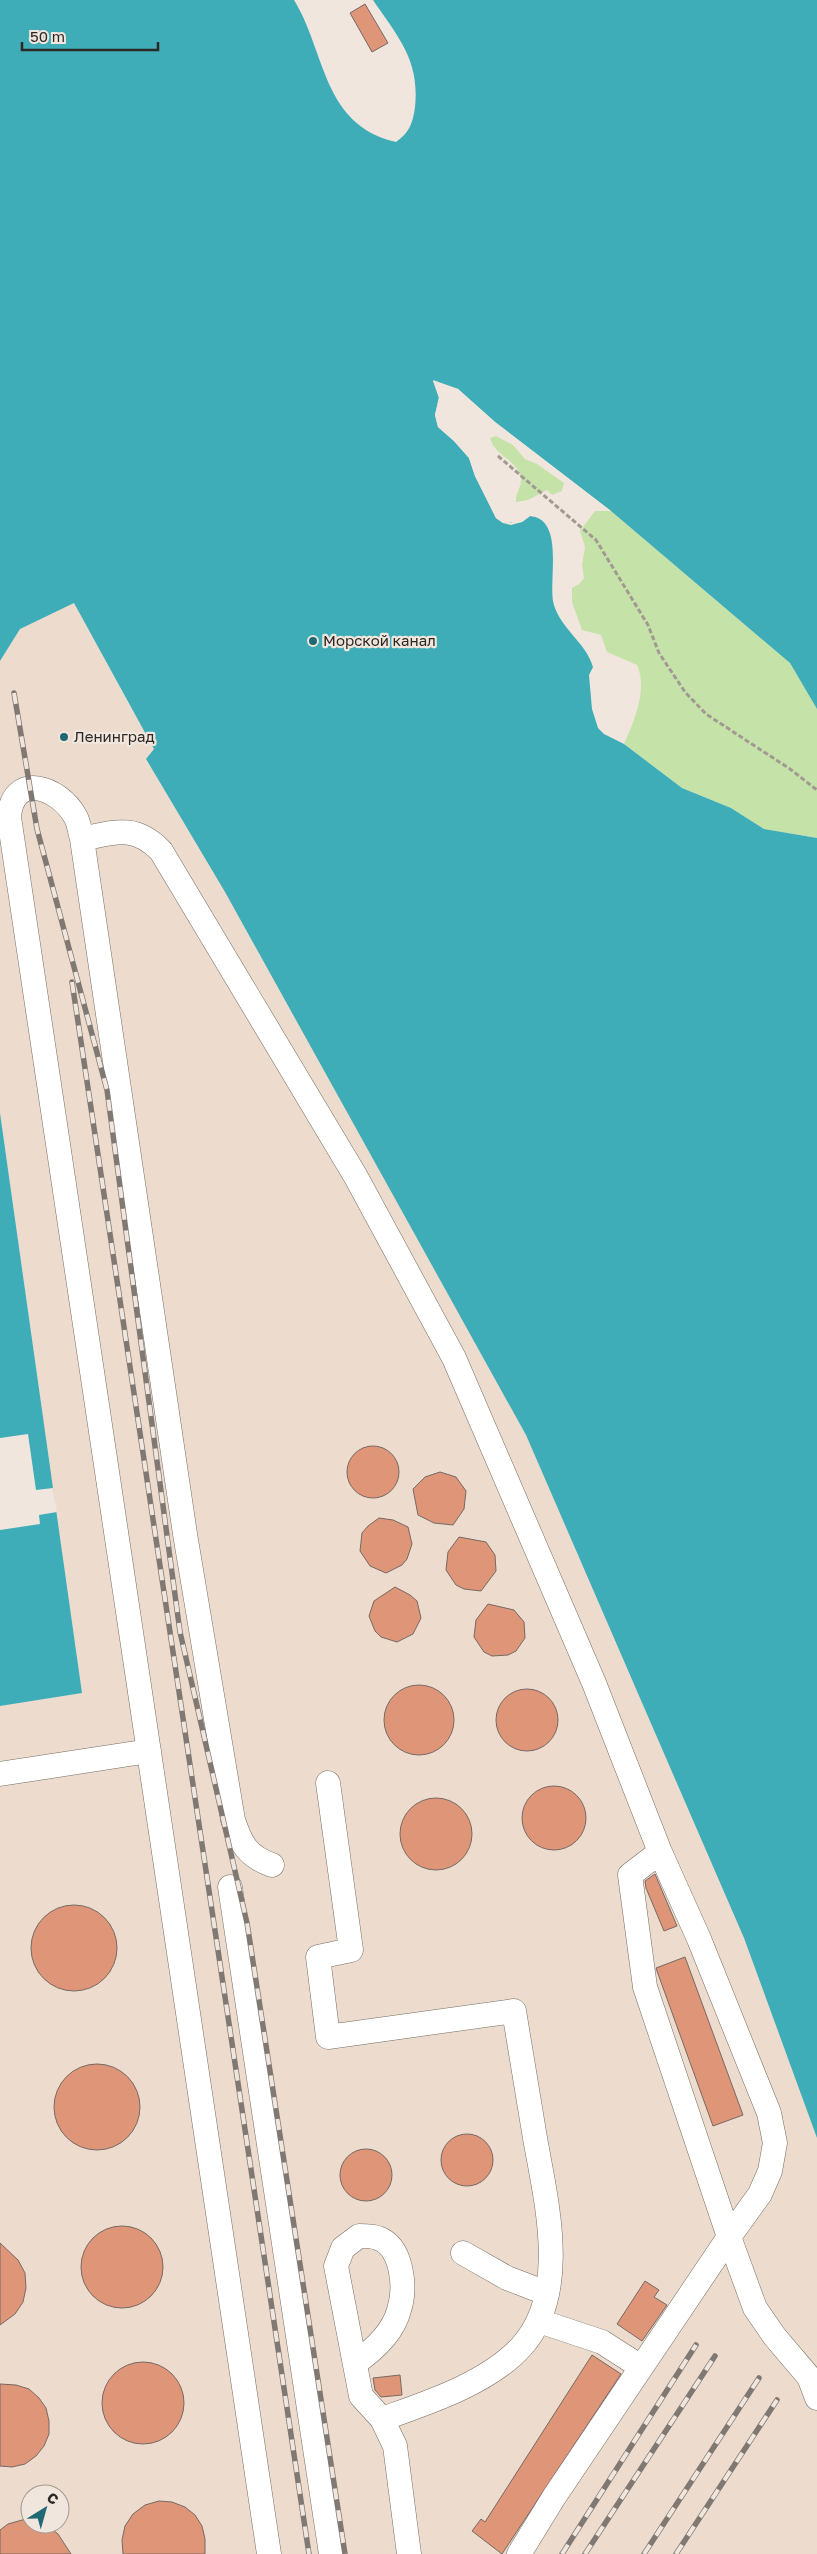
<svg xmlns="http://www.w3.org/2000/svg" width="817" height="2554" font-family="'Golos Text',sans-serif">
  <style>
    .built { fill: #eddccd; fill-rule: evenodd }
    .green { fill: #c5e3a9 }
    .water { fill: #3fadb7 }
    .pier { fill: #f1e6dd }
    .building { fill: #df9578; stroke: #756964 }
    .lines { fill: none; stroke-linecap: round; stroke-linejoin: round }
    .minor-casing { stroke: #756c63; stroke-width: 25 }
    .path { stroke: #a29993; stroke-width: 3; stroke-dasharray: 5 2.5; stroke-linecap: butt }
    .minor { stroke: #fff; stroke-width: 24 }
    .rail-casing { stroke: #807973; stroke-width: 5.5 }
    .rail { stroke: #f1e6dd; stroke-width: 4; stroke-dasharray: 11; stroke-linecap: butt }
    .poi-dot { fill: #1f6973; stroke: #f1e6dd; stroke-width: 2 }
    .labels { text-anchor: middle; stroke-width: 4.5; stroke-linejoin: round; paint-order: stroke }
    .poi-label { font-size: 15px; fill: #2b2724; stroke: #f1e6dd; text-anchor: start }
  </style>
  <rect width="100%" height="100%" fill="#f1e6dd"/>
  <!-- built -->
  <path class="built" d="M74,603L154,749L146,760L225,892L526,1435L744,1938L817,2138V2554H0V1706L82,1693L0,1113V661L20,629ZM30,2494H60V2524H30Z"/>
  <!-- green -->
  <path class="green" d="M496,436L513,445L525,459L537,464L564,483L562,491L552,495L547,490L528,500L516,502C515,492 524,485 520,475C516,460 494,455 490,438Z
    M595,511H611L790,663L817,709V838L764,829L731,808L682,788L624,744C634,722 648,689 637,665L607,652L601,635L582,630L572,602V588L579,584L584,578L582,565L585,547L580,531Z"/>
  <!-- water -->
  <path class="water" d="M0,0H294C326,52 322,125 396,142C409,133 413,123 415,107C420,60 398,37 373,0H817V709L790,663L611,511L495,422L458,389L433,381L439,398L435,415L438,427L454,441L469,458L475,476L496,518L503,523L522,522L530,516C564,519 549,577 553,601C558,627 586,642 593,667L589,675L592,709L598,728L604,734L624,744L682,788L731,808L764,829L817,838V2138L744,1938L526,1435L225,892L146,759L154,749L74,603L20,629L0,661Z
    M0,1113L82,1693L0,1706Z"/>
  <!-- pier -->
  <path class="pier" d="M433,380L458,389L495,422L611,511H606L493,424L457,391L437,384L441,397L438,415L440,426L456,439L471,457L477,475L498,516L511,523L530,513L540,514L548,521L552,532L551,534L546,523L539,517L530,516L522,522L511,525L503,523L496,518L475,476L469,458L454,441L438,427L435,415L439,397Z
    M28,1434L36,1490L53,1488L57,1512L39,1515L40,1524L0,1530V1438Z"/>
  <!-- building -->
  <path class="building" d="M365,4L388,43L372,52L350,13Z
    M347 1472a26 26 0 1 1 52 0a26 26 0 1 1-52 0Z
    M440,1472L456,1477L466,1491L464,1509L453,1525L434,1523L418,1515L413,1489L425,1477Z
    M379,1518L393,1520L408,1527L412,1544L407,1559L402,1565L386,1573L370,1566L360,1551L362,1533L368,1526Z
    M459,1537L486,1542L495,1555L496,1571L481,1591L464,1589L456,1585L446,1570L448,1552Z
    M395,1587L410,1595L417,1601L421,1618L413,1634L397,1642L381,1637L375,1631L369,1616L374,1601Z
    M488,1604L514,1610L524,1622L525,1638L516,1651L508,1655L492,1656L484,1652L474,1637L476,1620Z
    M384 1720a35 35 0 1 1 70 0a35 35 0 1 1-70 0Z
    M496 1720a31 31 0 1 1 62 0a31 31 0 1 1-62 0Z
    M522 1818a32 32 0 1 1 64 0a32 32 0 1 1-64 0Z
    M400 1834a36 36 0 1 1 72 0a36 36 0 1 1-72 0Z
    M655,1874L677,1926L664,1931L646,1888L645,1881Z
    M31 1948a43 43 0 1 1 86 0a43 43 0 1 1-86 0Z
    M685,1957L743,2115L713,2126L657,1971L656,1968Z
    M54 2107a43 43 0 1 1 86 0a43 43 0 1 1-86 0Z
    M441 2160a26 26 0 1 1 52 0a26 26 0 1 1-52 0Z
    M340 2175a26 26 0 1 1 52 0a26 26 0 1 1-52 0Z
    M81 2267a41 41 0 1 1 82 0a41 41 0 1 1-82 0Z
    M0,2243L18,2260L25,2273L26,2288L23,2302L15,2314L0,2325Z
    M645,2281L659,2290L654,2297L667,2305L642,2341L617,2324Z
    M592,2355L621,2374L502,2554L472,2531L481,2519L485,2522Z
    M102 2403a41 41 0 1 1 82 0a41 41 0 1 1-82 0Z
    M400,2375L402,2395L381,2397L375,2390L373,2378Z
    M0,2384L16,2385L29,2389L39,2398L46,2408L49,2421V2434L44,2446L36,2456L25,2464L12,2467L0,2466Z
    M159,2501L172,2502L185,2507L195,2515L202,2526L205,2539V2554H123L122,2540L125,2526L133,2514L145,2505Z
    M22,2520H30V2524L47,2525L58,2534L71,2554H0V2530L8,2524Z"/>
  <g class="lines">
    <defs>
      <path id="minor" d="M82,839C115,832 135,824 161,851L356,1177L454,1358L594,1683L660,1852L699,1939L769,2113L775,2143L770,2171L760,2194L729,2237L554,2497L519,2554
        M0,1774L149,1751
        M328,1783L351,1950L318,1957L328,2037L514,2011C521,2053 528,2095 535,2138C546,2201 570,2292 522,2346C489,2383 427,2403 382,2419
        M660,1852L630,1875L645,1987L729,2237L755,2308L775,2337L809,2377L817,2398
        M230,1887L331,2554
        M463,2253L507,2278L546,2293
        M539,2321L602,2342L641,2367
        M355,2363C374,2350 393,2333 399,2310C406,2289 403,2247 378,2238C373,2236 365,2236 359,2236L343,2248L336,2266L361,2396L382,2419L395,2446L409,2554
        M269,2554L9,817C13,771 59,787 75,816C79,822 80,832 82,839L185,1534L233,1820C241,1844 247,1856 272,1865"/>
    </defs>
    <!-- minor casing -->
    <use href="#minor" class="minor-casing"/>
    <!-- path -->
    <path class="path" d="M498,456L596,540L648,625L659,653L685,692L706,714L790,769L817,790"/>
    <!-- minor -->
    <use href="#minor" class="minor"/>
    <defs>
      <path id="rail" d="M14,693L37,829L107,1090L180,1632L247,1923L345,2554
        M72,982L309,2554
        M562,2554L696,2345
        M585,2554L715,2356
        M644,2554L759,2378
        M676,2554L777,2400"/>
    </defs>
    <!-- rail casing -->
    <use href="#rail" class="rail-casing"/>
    <!-- rail -->
    <use href="#rail" class="rail"/>
  </g>
  <!-- markers -->
  <g class="poi-dot">
    <circle cx="313" cy="641" r="5"/>
    <circle cx="64" cy="737" r="5"/>
  </g>
  <g class="labels">
    <!-- poi labels -->
    <g class="poi-label">
      <text x="323" y="646">Морской канал</text>
      <text x="74" y="742">Ленинград</text>
    </g>
  </g>
  <!-- north arrow -->
  <g transform="translate(45 2509) rotate(37)"><circle r="24" fill="#f1e6dd" stroke="#a29a93"/>
  <path d="M0-4L9 19L0 12L-9 19Z" fill="#1f6973"/>
  <text y="-8" font-size="14" font-weight="bold" text-anchor="middle" fill="#2b2724">С</text>
  </g>
  <!-- scale -->
  <path d="M22 42v8h136v-8" fill="none" stroke="#2b2724" stroke-width="2.5"/>
  <text x="30" y="42" font-size="15" fill="#2b2724" stroke="#f1e6dd" stroke-width="4" paint-order="stroke">50 m</text>
</svg>
